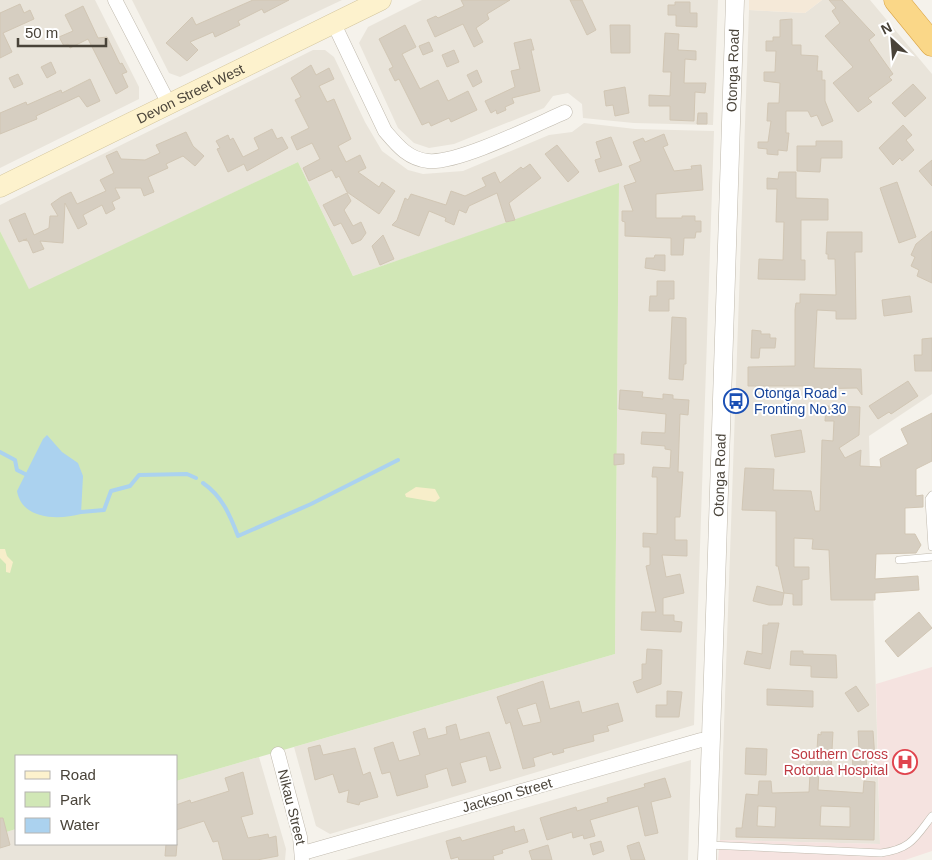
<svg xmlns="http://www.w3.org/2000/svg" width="932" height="860" font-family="Helvetica,sans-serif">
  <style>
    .residential { fill: #e9e4da }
    .commercial { fill: #f5e9d8 }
    .medical { fill: #f5e3e0 }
    .green { fill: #d1e7b6 }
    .sand { fill: #f7eeca }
    .water { fill: #abd2ef }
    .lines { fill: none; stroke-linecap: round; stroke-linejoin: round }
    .stream { stroke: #abd2ef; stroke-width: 4 }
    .building { fill: #d6cec1; stroke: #d1c6b4; fill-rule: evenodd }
    .service-casing { stroke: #c0baae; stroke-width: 8 }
    .minor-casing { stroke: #c0baae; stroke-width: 15 }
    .tertiary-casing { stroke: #c0baae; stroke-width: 19 }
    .secondary-casing { stroke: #d3c59c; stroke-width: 21 }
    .trunk-casing { stroke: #d9a241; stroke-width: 25 }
    .service { stroke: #fff; stroke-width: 7 }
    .minor { stroke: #fff; stroke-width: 14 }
    .tertiary { stroke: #fff; stroke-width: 18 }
    .secondary { stroke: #fdf2cd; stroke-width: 20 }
    .trunk { stroke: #fad788; stroke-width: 24 }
    .labels { text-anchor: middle; stroke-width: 4; stroke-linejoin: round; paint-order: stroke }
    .street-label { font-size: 14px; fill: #494339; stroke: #fff }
    .transit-label { font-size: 14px; fill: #164399; stroke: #fff; text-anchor: start }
    .health-label { font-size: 14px; fill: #be3a42; stroke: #fff; text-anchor: end }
  </style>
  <rect width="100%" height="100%" fill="#f5f2eb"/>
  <!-- residential -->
  <path class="residential" d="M0,0H95L139,87V99L0,168Z
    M132,0H342L180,77L169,73Z
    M422,0H718L713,125L634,123L583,118L582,104L568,93L553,96L544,108L454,144L429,148L414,143L398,128L359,43L368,27Z
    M822,0H870L932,74V394L869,436L880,844L720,840L749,10L805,13Z
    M313,50H325L334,57L365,122L382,151L408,170L423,174L463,171L549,135L572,132L584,123L635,129L714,131L694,725L330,834L316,826L294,747L615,654L619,184L353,276L298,162L29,290L0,231V205Z
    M259,757L286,849L285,860H0V834L16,829V844H176V781Z
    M691,760L688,860H346Z"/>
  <!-- commercial -->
  <path class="commercial" d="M749,0H822L805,13L749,10Z"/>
  <!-- medical -->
  <path class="medical" d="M932,667V851L905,860H718L720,840L880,844L876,684Z"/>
  <!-- green -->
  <path class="green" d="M298,162L353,276L619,183L615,654L176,781V756H16V829L0,834V231L29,289Z"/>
  <!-- sand -->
  <path class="sand" d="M416,487L435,489L440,498L435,502L406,497L405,494Z
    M0,549H5L7,556L13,562L10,573L6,572V564L0,558Z"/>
  <!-- water -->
  <path class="water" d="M47,435L62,452L78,463L83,476L81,514C58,520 22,520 17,491L43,439Z"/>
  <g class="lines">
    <!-- stream -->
    <path class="stream" d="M0,452L15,460L17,470L25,474
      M203,483C222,496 230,515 238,536L311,504L398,460
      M81,512L104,510L111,491L130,486L139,475L187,474L196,478"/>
  </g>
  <!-- building -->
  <path class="building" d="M253,0H289L264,13L262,9L238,21L240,25L215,37L213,32L190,42L198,50L187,61L166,43L192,17L196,25Z
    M461,0H510L487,14L489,19L476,28L483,42L474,47L463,24L435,37L427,20L436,16L438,18L464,6Z
    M570,0H582L596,30L587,35Z
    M829,0H842L868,28L875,35L869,40L893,74L889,77L892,80L868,98L872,102L858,112L833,83L853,67L825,36L840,23L832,11L836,8Z
    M675,2H690V13H697V27L676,26V15H668V5H675Z
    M20,4L24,13L30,10L34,19L3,33L12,52L0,58V13Z
    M83,6L98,38L107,37L120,64L122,63L127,72L122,74L128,87L116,94L88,39L70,48L68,44L64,46L59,37L73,31L65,15Z
    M792,19V45H801V55L818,56L817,71H822V80H825V101L833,121L822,126L817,115L811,117L808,111H786V133H789L787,151L778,150V155L767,154V149L758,148V142H768L771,121H767L768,103H779L780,83L764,81V72H775L776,51H766V41H773V37H780V20Z
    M405,25L416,47L402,54L420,89L438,80L448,101L468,91L477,110L451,122L449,118L431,126L429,122L422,125L399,79L395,81L389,69L393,67L379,39Z
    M610,25H630V53H611Z
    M665,33L679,34L678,50L696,51V60L685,59L684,83H706L705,93L695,92L694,121L670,120V106H649V95L670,96L671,72H663Z
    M531,39L534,50H531L540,91L512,98L514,103L505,107L506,110L497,114L496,110L491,113L485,101L515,87L511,71L520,69L514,43Z
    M429,42L433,51L423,55L419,46Z
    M454,50L459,62L447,67L442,55Z
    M51,62L56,73L47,78L41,67Z
    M311,65L316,75L329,68L334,79L319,86L327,102L334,99L351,139L338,146L346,162L360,155L366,168L358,172L379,187L382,182L395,191L379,214L347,192L339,176L336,178L332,170L309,181L303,168L320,159L312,143L297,150L291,137L309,128L295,100L301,97L291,78Z
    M477,70L482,82L473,87L467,75Z
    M18,74L23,84L14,88L9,78Z
    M90,79L100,101L87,107L79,96L36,116L37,119L0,134V113L26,102L27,105L61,90L62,93Z
    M913,84L926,98L905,117L892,103Z
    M625,87L629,113L615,116L613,105L606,106L604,91Z
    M698,113H707V124H697Z
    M903,125L912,135L906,140L914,150L902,161L900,158L893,165L879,148Z
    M272,129L277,139L282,137L288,148L247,171L244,164L228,172L217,149L220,148L216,141L228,135L230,140L233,138L243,157L259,149L254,138Z
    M186,132L193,146L204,156L195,166L183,156L166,164L168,168L148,177L154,192L144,196L141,188H115L120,198L112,202L115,209L106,214L102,205L83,215L87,224L78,229L65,203L63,243L40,241L44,249L33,253L28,241L23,240L27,239L19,242L9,220L25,213L34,235L49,228L50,216H58L51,204L61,197L71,192L77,204L106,191L100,180L114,173L106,156L117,151L121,159L145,160L160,153L156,145Z
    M664,134L668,145L663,147L674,171L692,169L691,166L701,165L703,190L656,194V218H682V216H695V221H701V232H696L695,238H684L683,255H671V238L625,236V222L622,221V211H633L624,186L636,182L629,166L641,161L633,142L643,138L645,142Z
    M611,137L622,165L599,172L595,160L601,158L596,142Z
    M816,141H842V158H821L820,172L797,171V146H816Z
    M557,145L579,172L568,182L545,154Z
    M932,160V186L919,171Z
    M530,164L541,178L509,203L515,220L506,222L497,193L469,206L466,213L459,210L454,225L445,221L446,218L429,211L419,236L392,225L397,220L405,198L408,200L411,194L446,205L451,191L465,196L486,186L482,178L495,172L500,183L521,167L523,169Z
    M779,172H796V198L828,199V220H801V260H805V280L758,279L759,259L783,260L784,222H776L777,189H767V178L778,179Z
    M897,182L916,237L899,243L880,188Z
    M347,193L351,201L344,210L353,226L361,222L366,233L361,240L352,244L341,223L334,226L323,205Z
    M932,231V283L917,276L919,270L911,266L915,257L911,255L916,244Z
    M827,232H862V252H855L856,319H836V311L817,310L814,368L861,369L862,395L857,388L806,389V386H748V367L795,366V310L796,303H800V294L836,295L835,259H828V254H826Z
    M383,235L394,259L380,265L372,246Z
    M655,255H665V271L645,268L646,258H654Z
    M657,281H674V299H669V311H649L650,296H657Z
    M910,296L912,312L884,316L882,300Z
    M672,317L686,318V364H684L683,380L669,379Z
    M752,330L761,331V334H770V338H776L775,348H760L759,358H751Z
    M932,338V371H915L914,355H922V339Z
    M908,381L918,396L891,414L889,412L878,419L869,406Z
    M620,390L643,392L642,397L663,399V394L673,395V399L689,400L688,415L680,414L678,472H683L680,517H675V540H687V556L662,555L666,577L680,574L684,593L663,598V615H674V621L682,622L681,632L641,630L642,612H656L646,566L650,565V547H643V533L657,534V477H652L653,467L670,468L671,450L665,449V446L641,444L642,432L665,433L666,414L619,409Z
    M826,406L860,407L859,435L839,448L845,458L861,450L860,466L881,467L880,459L908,444L901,429L932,413V461L916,469V496L923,495V507L905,508V534H915L921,545L916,553L876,554L875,579L918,576L919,590L875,593V600H831L829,550L812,549L813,539L794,538V567H809V579L802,580V605H793V594L784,593L782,605H769L753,601L757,586L784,593L778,566H776V511L742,510L745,468L774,469L773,490L811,491L815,511H820L822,440L833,441L834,421H825Z
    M801,430L805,452L775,457L771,435Z
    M614,454H624V464L614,465Z
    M919,612L932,628L898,657L885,641Z
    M768,623H779L770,669L744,664L747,651L762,654L763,625H768Z
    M647,649L662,650L661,684L637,693L633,682L642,679V664H646Z
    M791,651H803V654L836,655L837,678L811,677V666L790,665Z
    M543,681L550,709L579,701L582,713L618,703L623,721L607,726L609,731L593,735L594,741L563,749L564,752L553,755L552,752L533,758L535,766L523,769L510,722L506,724L497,697ZM536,703L541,722L523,726L517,709Z
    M856,686L869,705L858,712L845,693Z
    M767,689L813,691V707L767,705Z
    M667,691L682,692L679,717H656V705H667Z
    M456,724L460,740L489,732L501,768L490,771L486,756L460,763L466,782L452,786L447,768L425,775L428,787L397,796L390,772L382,774L374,748L393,742L399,761L420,755L413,732L425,728L428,739L447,734L446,727Z
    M858,731H873L875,759H866L867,767L853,768L852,751L859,750Z
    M821,732H833L831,769L819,768L818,790L863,793L864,781L875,782L874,840L736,837V828H742L746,794L758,795L759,781H771L772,793L809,792L810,774H804L805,764L810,765L811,750H817L818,734L821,735ZM758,806L776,807L775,827L757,826ZM821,806L850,807V827L820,826Z
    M320,745L323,755L355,748L363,775L370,772L378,797L360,802L359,805L347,802L349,790L339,793L333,774L315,780L308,748Z
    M746,748L767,749L766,775L745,774Z
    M243,772L253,814L241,817L248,838L268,834L269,838L276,836L278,856L257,860H223L218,841L213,842L204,821L176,830V805L190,800L191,803L229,791L225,778Z
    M665,778L671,797L651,802L658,833L645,836L638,806L590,820L595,836L584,839L583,835L573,838L572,832L547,840L540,818L576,807L577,811L608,802L607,798L645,787L644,784Z
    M0,818H3L10,845L0,848Z
    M514,826L515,832L524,829L528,842L502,850L503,853L493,856L494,860H459L458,857L451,859L446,841L460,837L462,841Z
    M601,841L604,851L593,855L590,844Z
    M639,842L645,860H631L627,846Z
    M166,844H177L176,856H165Z
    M548,845L552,860H532L529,851Z"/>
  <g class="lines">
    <defs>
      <path id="service" d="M932,495L929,499L932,547
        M899,560L932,557
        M708,845L881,853C911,849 915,838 932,816"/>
      <path id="minor" d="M115,0L169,104
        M334,24L385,131C397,145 408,159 428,161C458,164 535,125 565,112
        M278,754L300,837L302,860
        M303,853L701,740L711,741"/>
      <g id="tertiary">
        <path id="s1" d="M707,860L735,0"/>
      </g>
      <g id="secondary">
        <path id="s2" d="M0,187L381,0"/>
      </g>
      <path id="trunk" d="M896,0L932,44"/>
    </defs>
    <!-- service casing -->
    <use href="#service" class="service-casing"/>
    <!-- minor casing -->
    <use href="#minor" class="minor-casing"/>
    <!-- tertiary casing -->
    <use href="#tertiary" class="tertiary-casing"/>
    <!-- secondary casing -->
    <use href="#secondary" class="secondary-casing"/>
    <!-- trunk casing -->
    <use href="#trunk" class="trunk-casing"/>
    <!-- service -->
    <use href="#service" class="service"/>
    <!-- minor -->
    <use href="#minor" class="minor"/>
    <!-- tertiary -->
    <use href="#tertiary" class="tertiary"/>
    <!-- secondary -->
    <use href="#secondary" class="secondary"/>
    <!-- trunk -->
    <use href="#trunk" class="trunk"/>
  </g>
  <!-- icons -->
  <defs>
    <symbol id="bus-ring" viewBox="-11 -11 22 22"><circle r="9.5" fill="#fff" stroke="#1a4fb4" stroke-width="1.5"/><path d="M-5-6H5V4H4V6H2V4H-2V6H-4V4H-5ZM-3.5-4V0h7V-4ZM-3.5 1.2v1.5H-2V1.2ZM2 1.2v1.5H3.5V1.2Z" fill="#1a4fb4"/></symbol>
    <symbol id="hospital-ring" viewBox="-11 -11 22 22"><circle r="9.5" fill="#fff" stroke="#e0444e" stroke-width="1.5"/><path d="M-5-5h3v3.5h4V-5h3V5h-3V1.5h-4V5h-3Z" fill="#e0444e"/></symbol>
  </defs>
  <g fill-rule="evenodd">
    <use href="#bus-ring" x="722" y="387" width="28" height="28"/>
    <use href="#hospital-ring" x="891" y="748" width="28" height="28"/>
  </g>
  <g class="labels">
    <!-- street labels -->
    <g class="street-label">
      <text dy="5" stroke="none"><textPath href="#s1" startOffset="790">Otonga Road</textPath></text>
      <text dy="5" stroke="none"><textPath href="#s2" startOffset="212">Devon Street West</textPath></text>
      <text dy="5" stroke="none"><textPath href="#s1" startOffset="385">Otonga Road</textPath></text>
      <text transform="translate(507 795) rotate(-16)" y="5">Jackson Street</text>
      <text transform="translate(292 807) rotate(76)" y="5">Nikau Street</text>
    </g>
    <!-- transit labels -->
    <g class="transit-label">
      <text x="754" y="398">Otonga Road -<tspan x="754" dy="16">Fronting No.30</tspan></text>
    </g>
    <!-- health labels -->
    <g class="health-label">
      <text x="888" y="759">Southern Cross<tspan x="888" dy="16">Rotorua Hospital</tspan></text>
    </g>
  </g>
  <!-- legend -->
  <rect x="15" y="755" width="162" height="90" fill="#ffffff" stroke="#b6b4b0"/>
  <rect x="25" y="771" width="25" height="8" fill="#fdf2cd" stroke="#b6b4b0"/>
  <text x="60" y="780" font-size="15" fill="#494339">Road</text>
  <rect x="25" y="792" width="25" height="15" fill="#d1e7b6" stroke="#b6b4b0"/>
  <text x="60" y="805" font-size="15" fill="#494339">Park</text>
  <rect x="25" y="818" width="25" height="15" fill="#abd2ef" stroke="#b6b4b0"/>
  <text x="60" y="830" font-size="15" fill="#494339">Water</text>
  <!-- north arrow -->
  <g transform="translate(892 40) rotate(334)" stroke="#ffffff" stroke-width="4" paint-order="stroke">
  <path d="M0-4L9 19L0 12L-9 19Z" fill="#494339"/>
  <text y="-8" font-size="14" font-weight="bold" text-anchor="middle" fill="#494339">N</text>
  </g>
  <!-- scale -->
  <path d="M18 38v8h88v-8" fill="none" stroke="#494339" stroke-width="2.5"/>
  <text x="25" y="38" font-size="15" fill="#494339" stroke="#ffffff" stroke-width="4" paint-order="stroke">50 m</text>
</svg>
